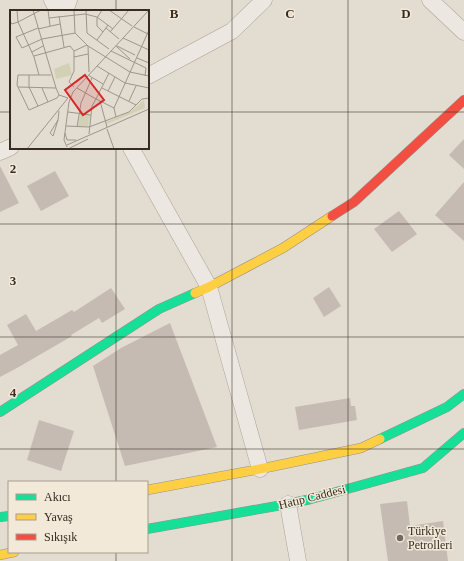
<svg xmlns="http://www.w3.org/2000/svg" width="464" height="561" font-family="Georgia,serif">
  <style>
    .building { fill: #c6bbb2 }
    .lines { fill: none; stroke-linecap: round; stroke-linejoin: round }
    .street-casing { stroke: #a8a299; stroke-width: 17 }
    .fast-casing { stroke: #98918a; stroke-width: 10 }
    .slow-casing { stroke: #98918a; stroke-width: 10 }
    .jam-casing { stroke: #98918a; stroke-width: 10 }
    .street { stroke: #ece8e1; stroke-width: 16 }
    .fast { stroke: #16e098; stroke-width: 9 }
    .slow { stroke: #ffcf43; stroke-width: 9 }
    .jam { stroke: #f24e42; stroke-width: 9 }
    .grid { fill: none; stroke: #372b22; stroke-width: 1; stroke-opacity: 0.55 }
    .poi-dot { fill: #73695f; stroke: #f2e9d8; stroke-width: 1.5 }
    .labels { text-anchor: middle; stroke-width: 3; stroke-linejoin: round; paint-order: stroke }
    .street-label { font-size: 12px; fill: #372b22; stroke: #f2e9d8 }
    .poi-label { font-size: 12px; fill: #372b22; stroke: #f2e9d8; text-anchor: start }
    .inset-road { fill: none; stroke: #9e958b; stroke-width: 1 }
    .view { fill: #d62828; fill-opacity: 0.15; stroke: #d62828; stroke-width: 2 }
    .inset-edge { fill: none; stroke: #372b22; stroke-width: 2 }
    .grid-label { font-size: 13px; text-anchor: middle; font-weight: bold; fill: #372b22; stroke: #f2e9d8; stroke-width: 3; stroke-linejoin: round; paint-order: stroke }
  </style>
  <rect width="100%" height="100%" fill="#e2dcd1"/>
  <!-- building -->
  <path class="building" d="M464,139V169L449,155Z
    M0,166L19,203L0,212Z
    M55,171L69,196L41,211L27,186Z
    M464,182V241L435,215Z
    M399,211L417,234L392,252L374,229Z
    M329,287L341,306L324,317L313,298Z
    M111,288L125,309L102,323L99,318L71,335L72,336L17,368L0,377V355L18,345L7,325L26,314L36,331L72,310L74,312Z
    M170,323L217,447L125,466L93,366L121,348Z
    M350,398L351,406H355L357,420L299,430L295,407Z
    M39,420L74,431L61,471L27,460Z
    M407,501L410,526L443,521L448,561H388L380,504Z"/>
  <g class="lines">
    <defs>
      <path id="street" d="M52,0L58,11
        M430,0L464,32
        M65,11L69,0
        M148,76L232,31L264,0
        M131,148L209,287L260,469
        M0,152L11,147
        M288,504L298,561"/>
      <path id="fast" d="M0,412L159,309L195,293
        M380,439L447,407L464,394
        M0,517L9,516
        M147,529L288,504L311,499L423,468L464,433"/>
      <path id="slow" d="M195,293L209,287L283,248L332,216
        M147,490L260,469L361,448L380,439
        M0,555L14,552"/>
      <path id="jam" d="M332,216L354,202L464,100"/>
    </defs>
    <!-- street casing -->
    <use href="#street" class="street-casing"/>
    <!-- fast casing -->
    <use href="#fast" class="fast-casing"/>
    <!-- slow casing -->
    <use href="#slow" class="slow-casing"/>
    <!-- jam casing -->
    <use href="#jam" class="jam-casing"/>
    <!-- street -->
    <use href="#street" class="street"/>
    <!-- fast -->
    <use href="#fast" class="fast"/>
    <!-- slow -->
    <use href="#slow" class="slow"/>
    <!-- jam -->
    <use href="#jam" class="jam"/>
  </g>
  <!-- grid -->
  <path class="grid" d="M116,0V11M232,0V561M348,0V561M0,112H11M148,112H464M116,148V482M0,224H464M0,337H464M0,449H464M116,552V561"/>
  <!-- markers -->
  <circle class="poi-dot" cx="400" cy="538" r="4"/>
  <g class="labels">
    <!-- street labels -->
    <g class="street-label">
      <text transform="translate(312 497) rotate(-14)" y="4">Hatıp Caddesi</text>
    </g>
    <!-- poi labels -->
    <g class="poi-label">
      <text x="408" y="535">Türkiye<tspan x="408" dy="14">Petrolleri</tspan></text>
    </g>
  </g>
  <!-- overview -->
  <g transform="translate(10 10)">
    <rect width="139" height="139" fill="#e2dcd1"/>
    <path d="M59,53L62,65L46,69L44,59ZM134,90L135,98L97,114L96,112L120,102ZM70,104L80,105L78,116H68Z" fill="#d2d0b5"/>
    <path class="inset-road" d="M7,0L8,12L24,47L29,65M38,0L40,16M64,0L65,23L78,36L120,62L139,66M76,0L77,23L99,39M92,0L87,8V16L93,22M99,0L122,16M49,6L54,37M39,8L75,4L87,7L103,19M0,11L2,14L8,12L31,0M124,17L138,24M28,18L6,27L12,38L32,29L65,23M96,18L109,29M28,19L50,14M100,22L119,0M113,28L139,40M87,30L98,15M78,36L79,62M106,36L120,49M107,36L125,45M64,41L77,35M101,41L136,58L135,66M22,42L33,36M24,46L60,36L64,41V61L59,72L64,77M64,47L78,44M127,48L139,53M87,56L115,73L139,78M19,65V77L28,96M41,65H8L7,75L19,100L47,88L49,85M78,65L93,74M8,77L46,78M32,78L38,92M67,78L86,89L99,63M92,78L126,95M98,81L105,67M90,91L97,117M119,91L126,76M58,102L81,105M106,107L104,98L139,20M48,110L43,126L40,123L48,110L49,101M56,116L79,117L119,102L132,89L139,88M67,117L71,93L82,68M97,119L104,139M55,123L57,130H66M79,124L82,96L86,89L104,98M57,135L139,99M57,137L54,130L59,92L63,82L139,0M17,139L58,88L49,85L46,78L23,0M58,139L78,129"/>
    <path class="view" d="M75,65L94,90L73,105L55,80Z"/>
    <rect width="139" height="139" class="inset-edge"/>
  </g>
  <g class="grid-label">
    <text x="174" y="18">B</text>
    <text x="290" y="18">C</text>
    <text x="406" y="18">D</text>
    <text x="13" y="173">2</text>
    <text x="13" y="285">3</text>
    <text x="13" y="397">4</text>
  </g>
  <!-- legend -->
  <rect x="8" y="481" width="140" height="72" fill="#f2e9d8" stroke="#a79d8f"/>
  <rect x="16" y="494" width="20" height="6" fill="#16e098" stroke="#a79d8f"/>
  <text x="44" y="501" font-size="12" fill="#372b22">Akıcı</text>
  <rect x="16" y="514" width="20" height="6" fill="#ffcf43" stroke="#a79d8f"/>
  <text x="44" y="521" font-size="12" fill="#372b22">Yavaş</text>
  <rect x="16" y="534" width="20" height="6" fill="#f24e42" stroke="#a79d8f"/>
  <text x="44" y="541" font-size="12" fill="#372b22">Sıkışık</text>
</svg>
